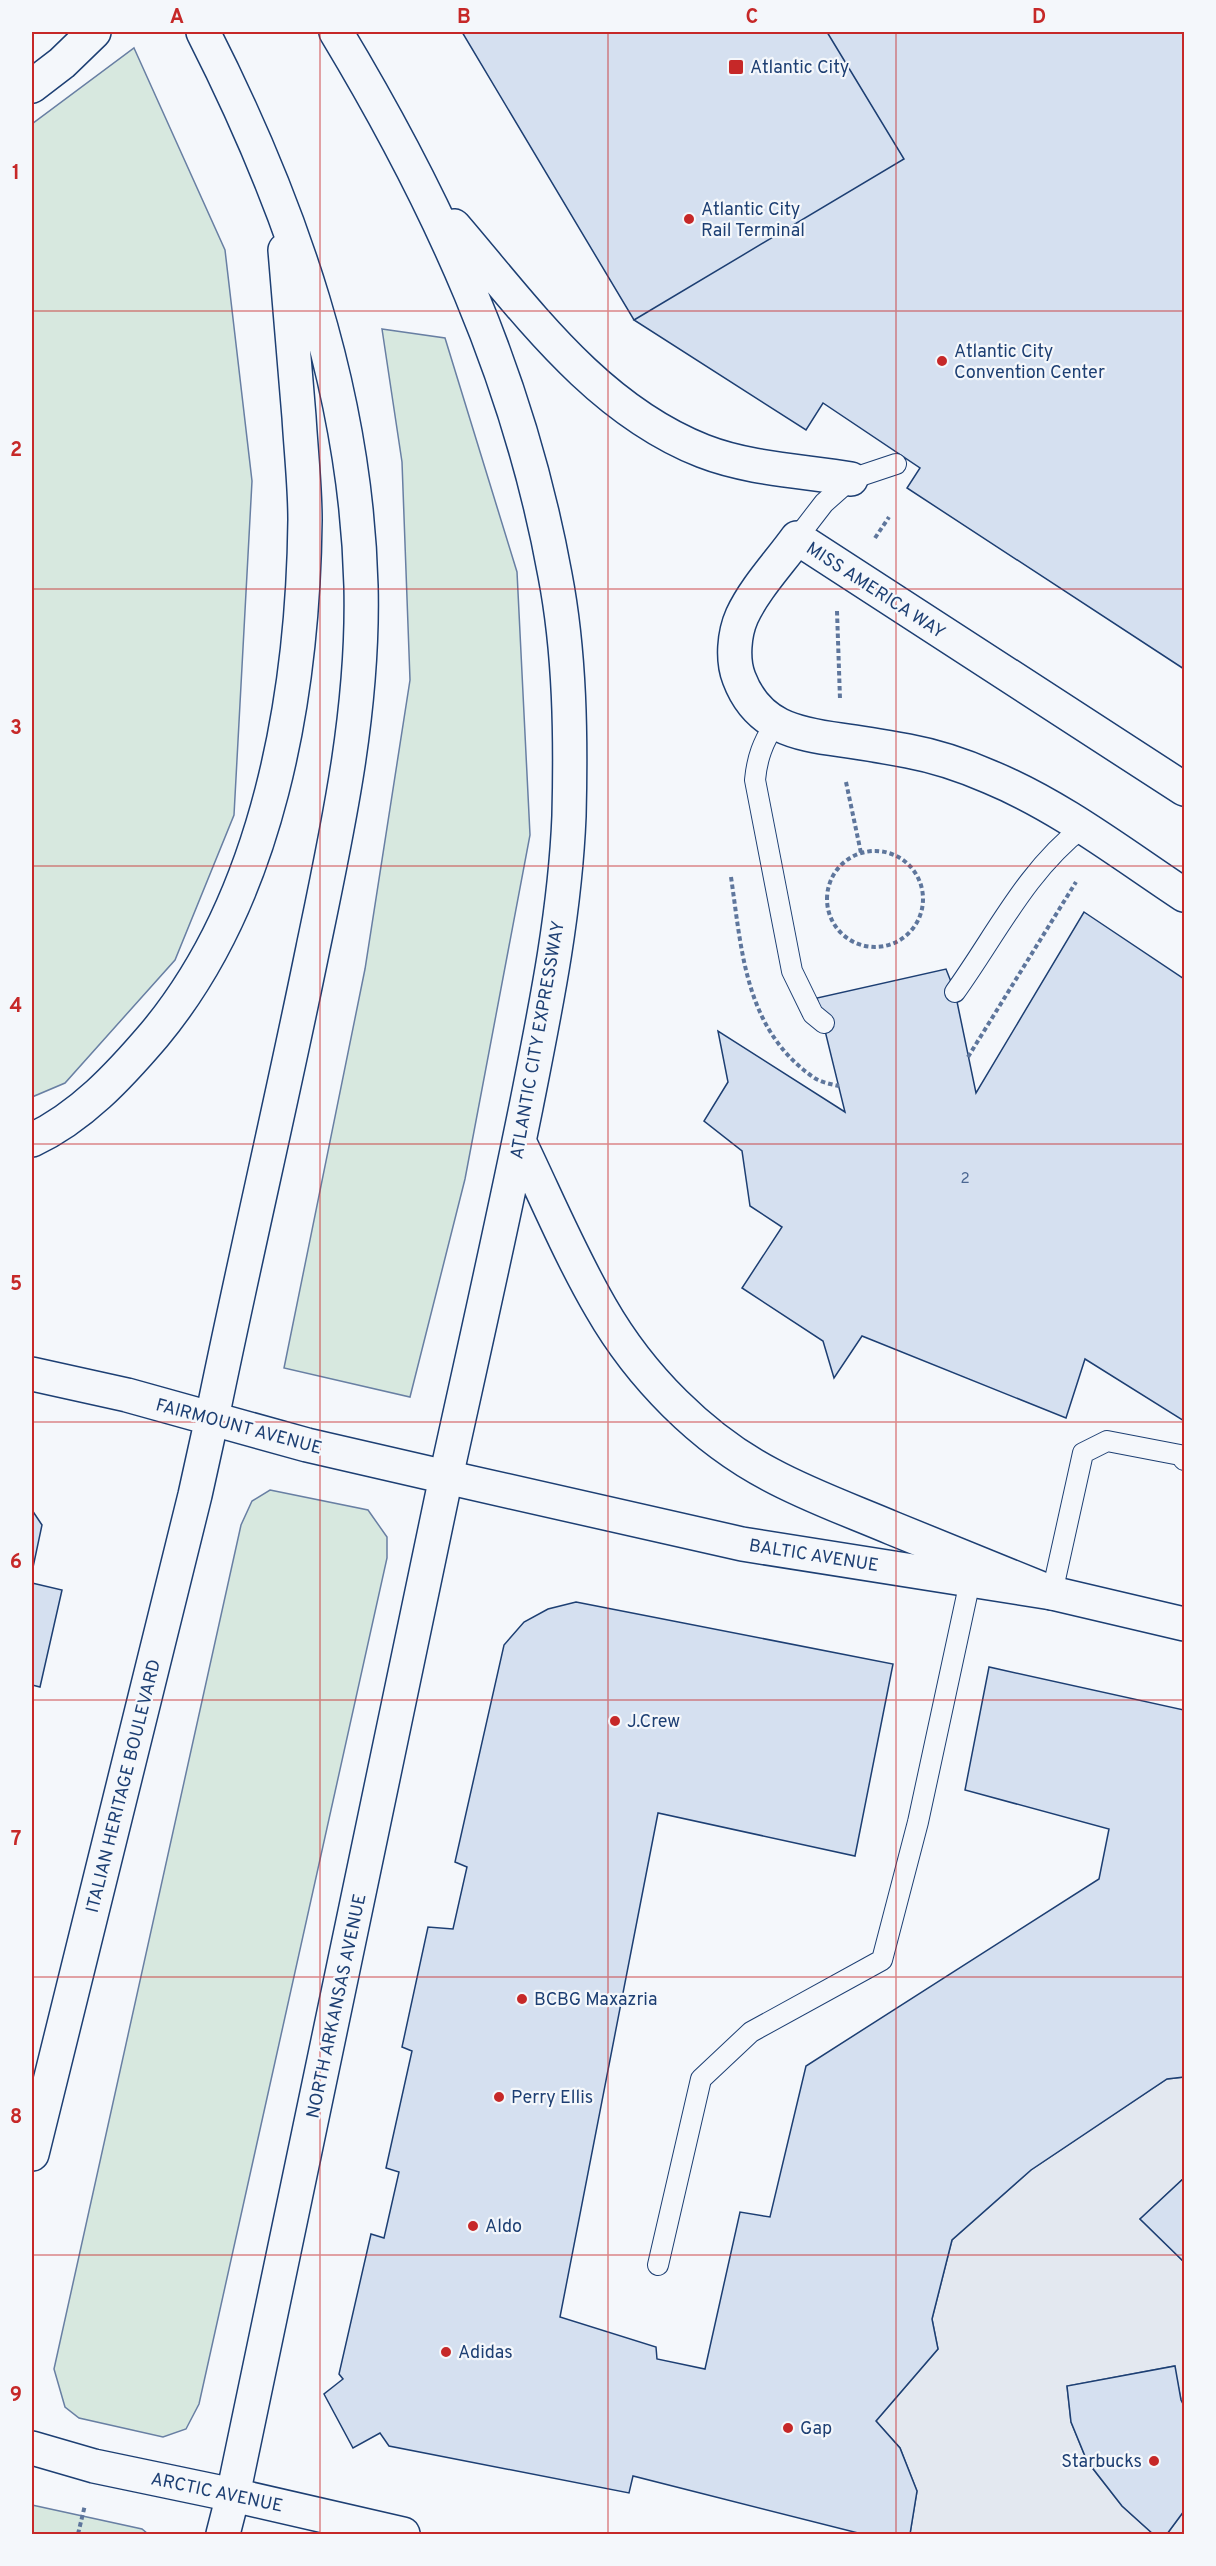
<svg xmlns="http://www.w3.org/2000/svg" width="1216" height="2566" font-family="Overpass,sans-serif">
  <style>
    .green { fill: #d7e8df; stroke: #687fa3; stroke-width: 1.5 }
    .parking { fill: #e3e8f0; stroke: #687fa3; stroke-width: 1.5 }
    .building { fill: #d5e0f0; stroke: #1d3f73; stroke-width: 1.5 }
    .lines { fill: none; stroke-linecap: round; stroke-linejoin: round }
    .service-casing { stroke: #1d3f73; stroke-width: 22 }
    .minor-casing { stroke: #1d3f73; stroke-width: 36 }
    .tertiary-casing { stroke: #1d3f73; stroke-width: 36 }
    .primary-casing { stroke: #1d3f73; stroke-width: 36 }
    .motorway-casing { stroke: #1d3f73; stroke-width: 36 }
    .path { stroke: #5e769c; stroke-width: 4; stroke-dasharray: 4.5 3; stroke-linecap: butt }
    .service { stroke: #f4f7fb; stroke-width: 20 }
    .minor { stroke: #f4f7fb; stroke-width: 33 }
    .tertiary { stroke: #f4f7fb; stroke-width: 33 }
    .primary { stroke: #f4f7fb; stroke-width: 33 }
    .motorway { stroke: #f4f7fb; stroke-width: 33 }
    .grid { fill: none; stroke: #c62828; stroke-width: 1.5; stroke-opacity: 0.55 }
    .poi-dot { fill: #c62828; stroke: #f4f7fb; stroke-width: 2 }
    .labels { text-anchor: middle; stroke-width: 4.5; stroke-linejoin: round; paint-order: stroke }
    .number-label { font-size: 15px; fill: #4b6792 }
    .poi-label { font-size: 18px; fill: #1d3f73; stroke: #f4f7fb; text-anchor: start }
    .street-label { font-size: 18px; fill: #1d3f73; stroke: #f4f7fb }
    .neatline { fill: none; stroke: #c62828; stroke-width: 2 }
    .grid-label { font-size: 20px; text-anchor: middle; font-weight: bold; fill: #c62828 }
  </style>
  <rect width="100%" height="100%" fill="#f4f7fb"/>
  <!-- green -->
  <path class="green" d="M134,48L225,250L252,481L234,815L175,960L65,1083L32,1097V124Z
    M382,329L445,338L517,572L530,835L465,1179L410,1397L284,1368L365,969L410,680L402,462Z
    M270,1490L368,1510L387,1537V1558L199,2404L186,2429L163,2437L79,2418L65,2407L54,2369L241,1525L252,1501Z
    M32,2505L142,2529L148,2534H32Z"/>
  <!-- parking -->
  <path class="parking" d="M1184,2077V2178L1140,2219L1184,2262V2406L1181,2400L1174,2366L1067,2386L1071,2422L1087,2461L1122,2506L1153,2534H910L917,2491L900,2448L876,2421L938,2349L932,2319L952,2240L1031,2170L1167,2079Z
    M1184,2511V2534H1167Z"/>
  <!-- building -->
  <path class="building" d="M462,32H827L904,159L634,320Z
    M827,32H1184V669L907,488L920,468L823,403L806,430L634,320L904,159Z
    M1084,912L1184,979V1421L1085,1359L1066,1418L862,1336L834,1378L823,1341L742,1288L782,1227L750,1206L742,1151L704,1121L728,1082L718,1031L845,1112L817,998L946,969L955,992L976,1093Z
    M32,1510L42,1525L32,1572Z
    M32,1583L62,1590L40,1687L32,1685Z
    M576,1602L893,1664L855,1856L658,1813L560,2317L656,2347L657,2359L705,2369L740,2212L770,2217L806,2066L1099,1879L1109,1829L965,1790L989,1667L1184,1710V2077L1167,2079L1031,2170L952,2240L932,2319L938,2349L876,2421L900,2448L917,2491L910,2534H862L633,2476L629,2493L389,2446L380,2433L353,2448L324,2394L343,2379L339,2374L371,2234L384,2238L399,2172L386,2168L412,2051L402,2047L428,1927L453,1929L467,1867L455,1862L504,1645L524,1622L548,1609Z
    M1184,2178V2262L1140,2219Z
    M1175,2366L1181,2400L1184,2406V2511L1167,2534H1153L1122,2506L1087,2461L1071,2422L1067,2386Z"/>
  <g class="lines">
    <defs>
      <path id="service" d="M797,538L824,503L851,479L896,464
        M775,724C763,742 757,758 755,780L792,971L813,1014L824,1023
        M955,992C996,935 1026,871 1083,827
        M1052,1593L1083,1453L1107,1441L1180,1455L1184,1460
        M658,2265L701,2079L751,2032L882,1960L918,1822L970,1581"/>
      <path id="minor" d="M1184,789L797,538C779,563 755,588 742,616C734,634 732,660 739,678C757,726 795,734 841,740C863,743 886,747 908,751C935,756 965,766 990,777C1060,806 1122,854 1184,895"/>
      <path id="tertiary" d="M446,1477L742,1544L1052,1593L1184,1624
        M233,2495L403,2534"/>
      <path id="primary" d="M32,1374L127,1395L307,1445L446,1477L233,2495L223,2534
        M32,2154L195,1495L212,1418
        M32,2448L94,2466L233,2495"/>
      <path id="motorway" d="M203,32C291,205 356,390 361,586C364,709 338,828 313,948C281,1105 244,1261 212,1418
        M336,32C439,203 519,377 555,575C570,653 571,737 569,816C565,915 545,1011 526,1107C501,1231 473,1354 446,1477
        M32,86L62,63L94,32
        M454,226C526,310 596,409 703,451C749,469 803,471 851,479
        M32,1140C81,1117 119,1076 154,1035C269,897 303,695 305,520C305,486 301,451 299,417C294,361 290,305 285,250
        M519,1141C546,1197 570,1255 601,1308C640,1376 702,1439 771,1475C810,1496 852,1511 892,1528C946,1550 999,1572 1052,1593"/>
    </defs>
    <!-- service casing -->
    <use href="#service" class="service-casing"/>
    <!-- minor casing -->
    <use href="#minor" class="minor-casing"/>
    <!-- tertiary casing -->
    <use href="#tertiary" class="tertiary-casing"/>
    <!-- primary casing -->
    <use href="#primary" class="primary-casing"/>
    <!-- motorway casing -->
    <use href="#motorway" class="motorway-casing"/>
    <!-- path -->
    <path class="path" d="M875,538L889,517
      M837,611L840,699
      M846,782L861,853
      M827 899a48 48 0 1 1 96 0a48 48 0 1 1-96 0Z
      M731,877C742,952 745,1029 813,1077C820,1082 830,1084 839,1086
      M968,1057L1076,882
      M78,2534L85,2505"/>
    <!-- service -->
    <use href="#service" class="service"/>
    <!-- minor -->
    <use href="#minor" class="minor"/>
    <!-- tertiary -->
    <use href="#tertiary" class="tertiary"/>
    <!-- primary -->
    <use href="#primary" class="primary"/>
    <!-- motorway -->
    <use href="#motorway" class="motorway"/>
  </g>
  <!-- grid -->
  <path class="grid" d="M320,32V2534M608,32V2534M896,32V2534M32,311H1184M32,589H1184M32,866H1184M32,1144H1184M32,1422H1184M32,1700H1184M32,1977H1184M32,2255H1184"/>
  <!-- markers -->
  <g class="poi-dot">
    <rect x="728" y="59" width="16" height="16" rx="3"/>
    <circle cx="689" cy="219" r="6"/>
    <circle cx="942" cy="361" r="6"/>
    <circle cx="615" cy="1721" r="6"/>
    <circle cx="522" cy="1999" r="6"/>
    <circle cx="499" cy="2097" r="6"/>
    <circle cx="473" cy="2226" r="6"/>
    <circle cx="446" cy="2352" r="6"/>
    <circle cx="788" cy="2428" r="6"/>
    <circle cx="1154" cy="2461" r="6"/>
  </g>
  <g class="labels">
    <!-- number labels -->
    <g class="number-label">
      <text x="965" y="1183">2</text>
    </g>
    <!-- poi labels -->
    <g class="poi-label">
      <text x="750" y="73">Atlantic City</text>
      <text x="701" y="215">Atlantic City<tspan x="701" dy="21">Rail Terminal</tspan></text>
      <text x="954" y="357">Atlantic City<tspan x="954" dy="21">Convention Center</tspan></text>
      <text x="627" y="1727">J.Crew</text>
      <text x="534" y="2005">BCBG Maxazria</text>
      <text x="511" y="2103">Perry Ellis</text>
      <text x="485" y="2232">Aldo</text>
      <text x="458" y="2358">Adidas</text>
      <text x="800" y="2434">Gap</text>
      <text x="1142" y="2467" text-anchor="end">Starbucks</text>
    </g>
    <!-- street labels -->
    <g class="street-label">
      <text transform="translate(876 590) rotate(33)" y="6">MISS AMERICA WAY</text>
      <text transform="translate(537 1040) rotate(-80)" y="6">ATLANTIC CITY EXPRESSWAY</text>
      <text transform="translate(239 1426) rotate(15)" y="6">FAIRMOUNT AVENUE</text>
      <text transform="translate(814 1555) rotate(9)" y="6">BALTIC AVENUE</text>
      <text transform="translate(123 1786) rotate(-76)" y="6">ITALIAN HERITAGE BOULEVARD</text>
      <text transform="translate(336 2006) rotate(-78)" y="6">NORTH ARKANSAS AVENUE</text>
      <text transform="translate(217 2492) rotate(12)" y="6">ARCTIC AVENUE</text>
    </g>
  </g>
  <!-- border -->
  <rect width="1216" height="2566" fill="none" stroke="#f4f7fb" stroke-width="66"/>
  <rect x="33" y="33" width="1150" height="2500" class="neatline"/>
  <g class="grid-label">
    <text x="177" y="23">A</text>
    <text x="464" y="23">B</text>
    <text x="752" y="23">C</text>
    <text x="1039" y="23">D</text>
    <text x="16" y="179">1</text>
    <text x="16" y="456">2</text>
    <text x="16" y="734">3</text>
    <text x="16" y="1012">4</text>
    <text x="16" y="1290">5</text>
    <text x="16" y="1568">6</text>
    <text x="16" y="1845">7</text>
    <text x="16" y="2123">8</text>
    <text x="16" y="2401">9</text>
  </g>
</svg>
